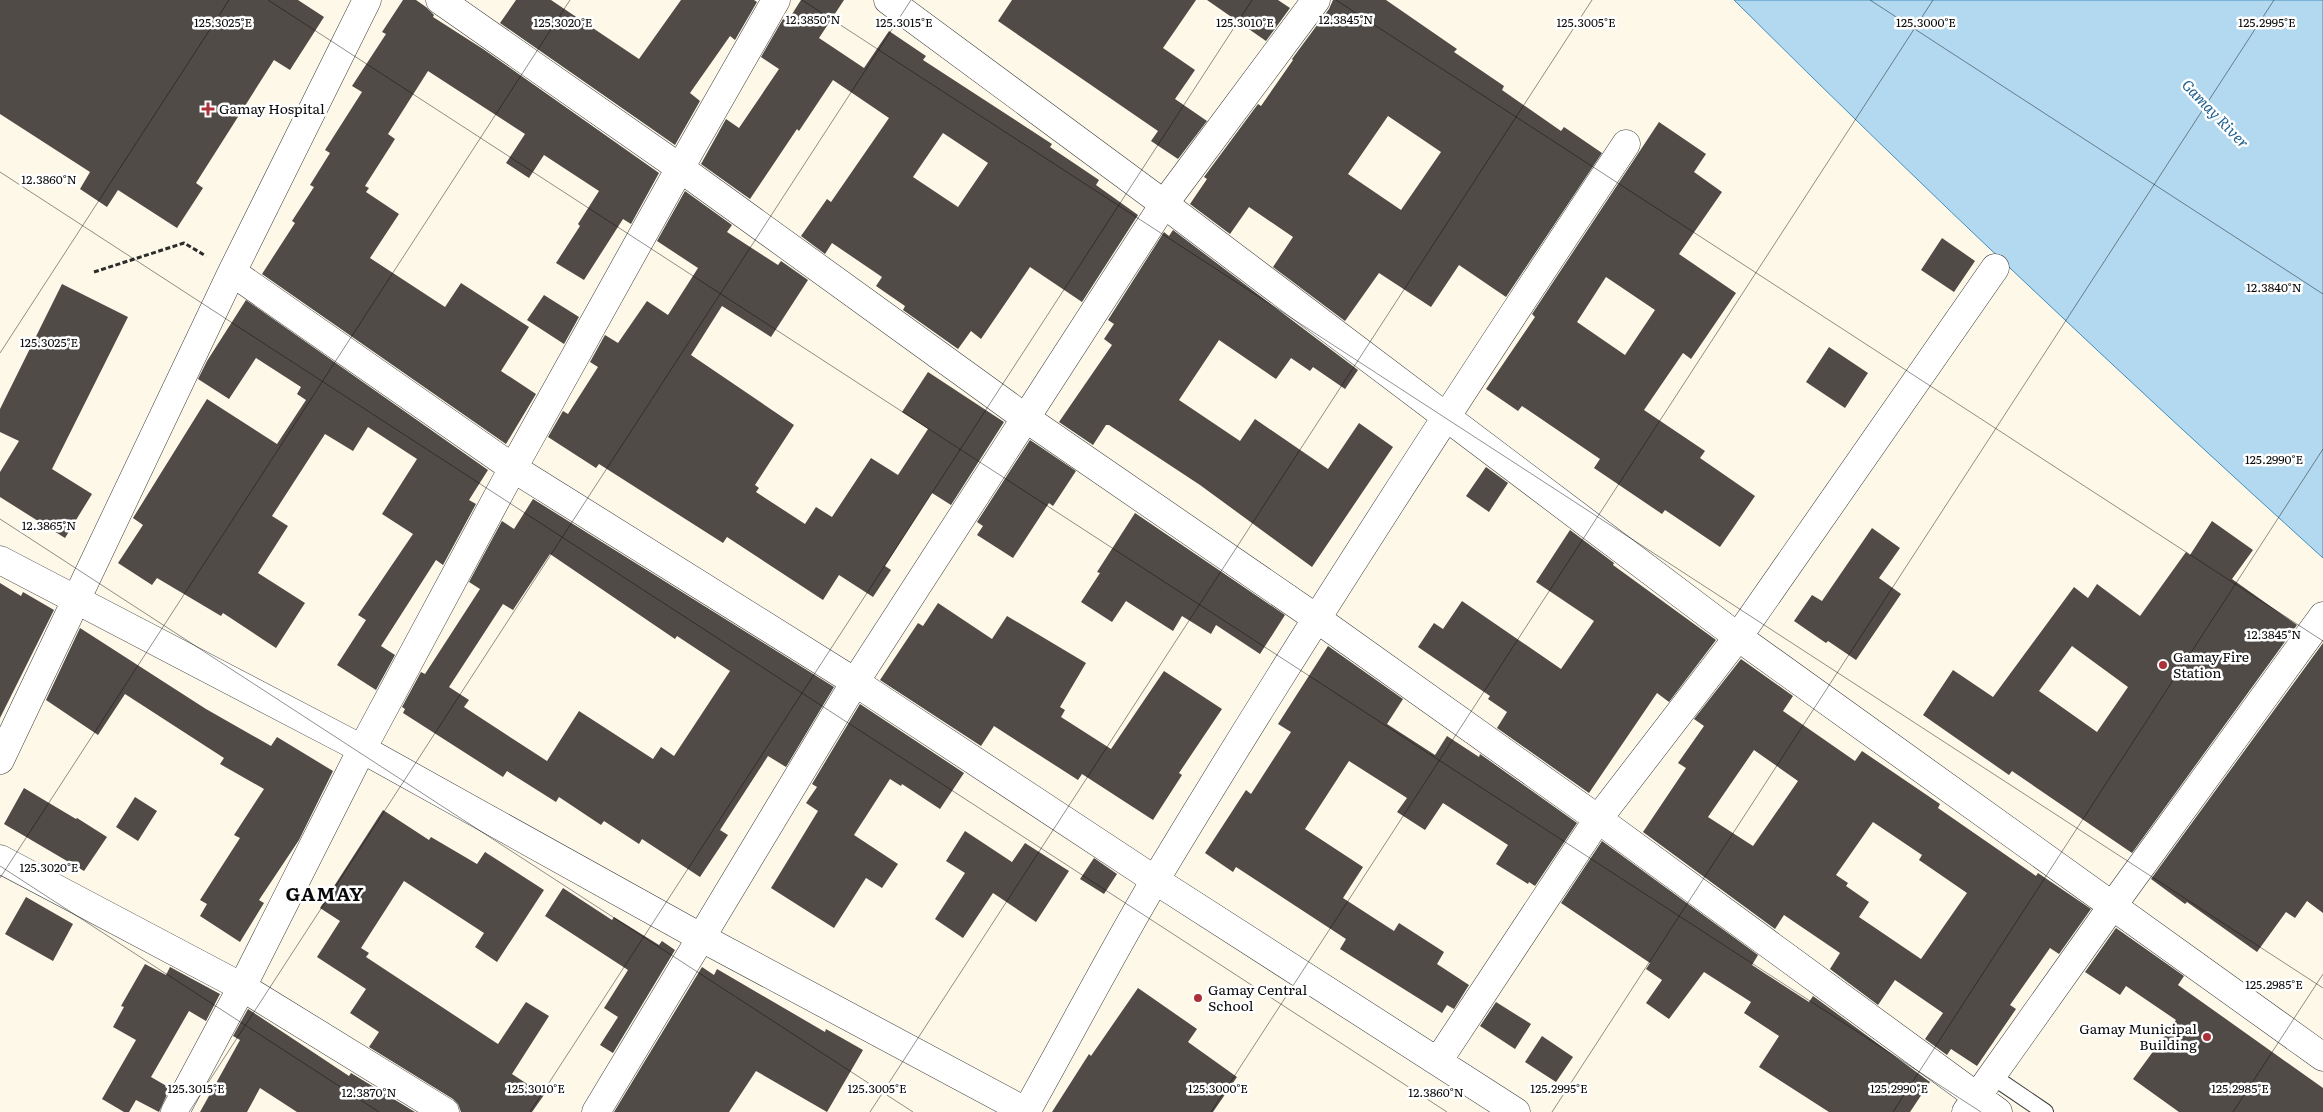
<svg xmlns="http://www.w3.org/2000/svg" width="2323" height="1112" font-family="Literata,serif">
  <style>
    .water { fill: #b2d9ef; stroke: #418ebe }
    .building { fill: #514b47; fill-rule: evenodd }
    .lines { fill: none; stroke-linecap: round; stroke-linejoin: round }
    .lane-casing { stroke: #3d3d3d; stroke-width: 18 }
    .street-casing { stroke: #3d3d3d; stroke-width: 29 }
    .path { stroke: #2c2c2c; stroke-width: 3; stroke-dasharray: 5 2.5; stroke-linecap: butt }
    .lane { stroke: #fff; stroke-width: 16 }
    .street { stroke: #fff; stroke-width: 28 }
    .ticks { fill: none; stroke: #0a0a0a; stroke-width: 1; stroke-opacity: 0.45 }
    .poi-dot { fill: #aa3139; stroke: #fff; stroke-width: 2 }
    .labels { text-anchor: middle; stroke-width: 5; stroke-linejoin: round; paint-order: stroke }
    .poi-label { font-size: 14px; fill: #0a0a0a; stroke: #fff; text-anchor: start }
    .water-label { font-size: 15px; font-style: italic; fill: #21608d; stroke: #fff }
    .district-label { font-size: 19px; font-weight: bold; letter-spacing: 1px; fill: #0a0a0a; stroke: #fff }
    .ticks-label { font-size: 12px; text-anchor: middle; fill: #0a0a0a; stroke: #fff; stroke-width: 5; stroke-linejoin: round; paint-order: stroke }
  </style>
  <rect width="100%" height="100%" fill="#fdf8e8"/>
  <!-- water -->
  <path class="water" d="M1734,0H2323V558C2122,376 1926,191 1734,0Z"/>
  <!-- building -->
  <path class="building" d="M0,0H298L324,17L290,70L274,60L196,183L203,188L177,228L118,190L107,207L80,189L90,172L0,114Z
    M403,0H416L426,7L434,15L433,17L483,49L659,173L631,224L623,219L584,280L556,263L580,226L578,224L599,191L544,155L529,178L506,163L525,134L428,71L388,134L395,139L365,186L369,188L366,192L399,214L370,258L445,307L461,283L529,327L501,371L536,394L506,444L262,274L295,223L292,221L314,187L310,185L330,153L325,150L362,92L352,86L386,34L382,32Z
    M516,0H551L639,59L681,0H754L757,2L735,40L730,36L690,93L700,101L675,145L500,23Z
    M801,0H844L819,38L864,68L889,31L926,56L923,60L1052,144L1050,147L1099,180L1096,185L1138,215L1082,302L1030,267L981,339L971,331L958,349L903,310L905,306L876,286L882,277L832,243L825,254L801,236L827,199L831,202L889,118L833,80L799,131L797,129L750,199L701,164L726,119L739,128L779,69L761,57L783,19L787,22ZM943,133L988,163L958,207L913,177Z
    M1012,0H1196L1163,48L1195,70L1175,99L1207,121L1178,159L1151,141L1158,131L998,21Z
    M1207,0H1278L1290,8L1266,41Z
    M1333,0H1386L1457,49L1454,52L1504,86L1502,90L1561,131L1564,127L1602,153L1506,297L1459,265L1431,307L1379,273L1345,321L1273,267L1293,237L1249,207L1230,234L1190,204L1207,179L1204,177L1258,104L1261,106L1293,60L1292,59L1329,9ZM1388,116L1441,152L1401,210L1348,174Z
    M1659,122L1706,154L1694,172L1722,192L1679,254L1736,293L1691,359L1683,353L1644,410L1705,451L1700,458L1755,496L1720,547L1665,510L1662,514L1594,468L1600,459L1522,406L1518,411L1486,389L1535,317L1532,314ZM1606,277L1655,310L1625,355L1577,322Z
    M685,191L732,225L727,232L778,265L781,261L808,280L771,337L722,306L691,355L794,425L755,485L759,488L756,492L805,524L816,507L832,517L871,458L898,475L928,429L902,412L928,372L1004,422L951,505L932,493L885,566L891,570L873,597L839,575L823,600L727,537L723,543L599,464L596,468L548,437L563,411L568,414L598,367L590,362L605,335L618,343L647,301L668,315L698,268L657,241Z
    M1173,230L1358,370L1345,389L1313,367L1310,371L1291,358L1276,379L1219,340L1179,400L1240,441L1255,419L1328,469L1359,423L1393,447L1312,567L1200,485L1109,425H1106L1093,445L1059,422L1112,345L1104,339L1114,324L1108,320L1164,232L1169,236Z
    M1942,238L1975,261L1954,292L1921,270Z
    M62,284L128,317L52,469L92,494L65,538L0,497V472L19,441L0,432V409Z
    M544,295L579,317L564,344L527,320Z
    M246,300L488,470L469,500L476,504L443,565L436,560L381,646L395,655L376,690L337,665L366,620L358,615L413,534L382,514L417,459L368,427L353,451L325,434L272,516L288,526L258,573L305,603L276,648L223,613L221,616L157,578L152,585L118,563L143,525L133,518L207,399L277,444L306,400L297,394L301,387L256,358L229,399L198,379L207,361Z
    M1829,347L1868,373L1845,408L1806,382Z
    M1030,440L1076,471L1053,506L1049,503L1013,558L977,535L983,526L977,522Z
    M1486,467L1508,483L1489,512L1466,496Z
    M533,499L834,687L786,767L768,756L720,830L728,835L700,877L642,839L639,844L604,821L601,825L559,797L556,802L507,771L503,777L403,713L405,709L402,707L421,672L425,674L480,589L469,582L502,521L514,529ZM550,554L675,639L677,636L730,671L674,756L661,747L653,759L579,711L547,761L464,707L469,700L449,687L503,604L513,610Z
    M1135,513L1285,615L1260,654L1216,625L1211,634L1182,616L1173,631L1126,601L1112,622L1081,602L1100,573L1097,572Z
    M2212,521L2253,550L2232,579L2297,625L2132,853L2012,771L2009,775L1923,715L1953,670L1993,697L2074,587L2088,598L2097,584L2140,616L2186,552L2190,555ZM2072,646L2128,687L2097,732L2039,691Z
    M1872,528L1900,548L1879,578L1901,594L1856,660L1828,641L1826,643L1794,621L1812,595L1822,601Z
    M1570,530L1614,563L1613,565L1716,640L1669,702L1657,693L1589,793L1497,728L1507,712L1488,699L1490,696L1418,647L1434,623L1443,629L1462,601L1561,669L1594,621L1536,582Z
    M0,583L21,596L23,592L54,610L0,718Z
    M938,603L992,639L1007,616L1086,663L1060,707L1065,710L1061,717L1111,749L1164,671L1222,709L1179,773L1182,775L1153,820L1082,774L1078,780L994,726L981,746L880,680L918,623L923,626Z
    M80,628L206,709L271,746L277,737L333,771L299,840L259,900L264,903L240,942L200,916L207,904L200,900L240,838L234,835L264,789L220,764L224,758L125,694L98,735L46,700Z
    M2323,643V913L2307,901L2295,918L2286,912L2257,952L2187,902L2185,904L2151,879Z
    M1328,646L1403,699L1387,724L1435,755L1447,736L1479,757L1480,754L1577,823L1535,886L1529,882L1528,884L1496,864L1508,845L1443,803L1425,830L1397,812L1407,798L1349,761L1305,829L1363,867L1343,898L1394,931L1399,923L1444,952L1437,964L1469,985L1454,1009L1447,1005L1442,1013L1340,949L1346,939L1236,867L1233,872L1205,853L1246,790L1251,794L1291,732L1278,724Z
    M1741,659L1793,696L1783,711L1855,761L1862,751L1940,804L1938,808L2036,876L2038,873L2091,909L2059,954L2050,948L2010,1005L2016,1009L1977,1066L1951,1049L1947,1055L1925,1039L1943,1013L1895,980L1878,1005L1830,969L1840,953L1784,915L1775,929L1643,832L1686,768L1678,763L1704,726L1694,719ZM1754,750L1798,781L1753,846L1708,817ZM1873,822L1922,855L1919,860L1967,893L1921,959L1859,917L1869,902L1846,886L1848,883L1836,875Z
    M860,704L964,773L940,809L902,784L901,786L890,779L854,835L898,864L882,888L866,878L834,928L771,888L818,811L806,803L817,787L812,784Z
    M24,788L76,819L77,818L107,837L84,871L4,824Z
    M135,797L157,811L138,841L116,827Z
    M383,810L429,840L431,837L477,864L485,852L544,890L497,962L475,947L484,933L404,881L361,948L369,953L366,957L498,1044L526,1002L549,1016L512,1074L544,1095L532,1112H461L458,1104L453,1099L369,1047L379,1032L350,1013L366,989L317,957L340,921L320,908Z
    M965,831L1012,862L1025,843L1069,871L1036,922L993,893L963,938L935,919L965,873L946,861Z
    M1602,841L1758,955L1752,965L1809,1002L1813,996L1930,1082L1910,1112H1829L1759,1067L1779,1036L1744,1013L1751,1002L1704,972L1669,1019L1646,1003L1662,980L1646,969L1650,963L1561,903Z
    M1094,858L1117,874L1104,894L1080,879Z
    M563,888L612,920L614,917L659,945L662,941L675,950L613,1053L600,1045L618,1017L604,1008L628,970L545,916Z
    M26,897L73,924L53,961L5,934Z
    M2116,928L2184,976L2178,985L2323,1088V1112H2179L2133,1079L2176,1020L2126,986L2120,995L2085,972Z
    M145,964L166,975L170,967L220,994L206,1021L189,1011L151,1077L170,1088L159,1112L136,1100L129,1112H124L102,1099L136,1040L113,1027L124,1007L121,1006Z
    M702,967L714,975L717,969L825,1032L826,1029L863,1050L827,1112L756,1071L729,1112H614Z
    M1138,988L1197,1029L1188,1042L1237,1077L1213,1112H1052L1089,1054L1091,1056Z
    M1496,1002L1531,1024L1515,1049L1480,1026Z
    M248,1009L349,1076L351,1073L415,1112H297L260,1088L247,1112H200L240,1040L233,1036Z
    M1542,1036L1573,1057L1556,1082L1525,1062Z"/>
  <g class="lines">
    <defs>
      <path id="lane" d="M1992,1076L2045,1112"/>
      <path id="street" d="M440,0L680,168L1027,419L1316,618L1598,819L1998,1112
        M888,0L1164,204L1738,637L2323,1057
        M232,272L513,468L855,682L1155,880L1516,1112
        M0,560L362,749L702,938L1027,1112
        M0,760L232,272L367,0
        M0,859L242,987L445,1112
        M1438,1061L1598,819L1738,637L1995,268
        M175,1112L242,987L362,749L513,468L680,168L776,0
        M596,1112L855,682L1164,204L1316,0
        M1026,1112C1070,1034 1111,954 1157,877C1307,628 1465,386 1626,144
        M1966,1112L2113,905L2323,616"/>
    </defs>
    <!-- lane casing -->
    <use href="#lane" class="lane-casing"/>
    <!-- street casing -->
    <use href="#street" class="street-casing"/>
    <!-- path -->
    <path class="path" d="M94,272L184,243L206,256"/>
    <!-- lane -->
    <use href="#lane" class="lane"/>
    <!-- street -->
    <use href="#street" class="street"/>
  </g>
  <!-- ticks -->
  <path class="ticks" d="M268,0L1981,1112M802,0L2323,988M1336,0L2323,641M1870,0L2323,294M0,172L1447,1112M0,353L229,0M0,519L913,1112M0,866L379,1112M0,878L570,0M189,1112L911,0M530,1112L1252,0M870,1112L1592,0M1211,1112L1933,0M1552,1112L2274,0M1893,1112L2323,449M2233,1112L2323,974"/>
  <!-- markers -->
  <g class="poi-dot">
    <path d="M205.5 101.5h5v5h5v5h-5v5h-5v-5h-5v-5h5z"/>
    <circle cx="2163" cy="665" r="5"/>
    <circle cx="1198" cy="998" r="5"/>
    <circle cx="2207" cy="1037" r="5"/>
  </g>
  <g class="labels">
    <!-- poi labels -->
    <g class="poi-label">
      <text x="219" y="114">Gamay Hospital</text>
      <text x="2173" y="662">Gamay Fire<tspan x="2173" dy="16">Station</tspan></text>
      <text x="1208" y="995">Gamay Central<tspan x="1208" dy="16">School</tspan></text>
      <text x="2197" y="1034" text-anchor="end">Gamay Municipal<tspan x="2197" dy="16">Building</tspan></text>
    </g>
    <!-- water labels -->
    <g class="water-label">
      <text transform="translate(2215 114) rotate(46)" y="5">Gamay River</text>
    </g>
    <!-- district labels -->
    <g class="district-label">
      <text x="325" y="901">GAMAY</text>
    </g>
  </g>
  <g class="ticks-label">
    <text x="813" y="24">12.3850°N</text>
    <text x="1346" y="24">12.3845°N</text>
    <text x="223" y="27">125.3025°E</text>
    <text x="563" y="27">125.3020°E</text>
    <text x="904" y="27">125.3015°E</text>
    <text x="1245" y="27">125.3010°E</text>
    <text x="1586" y="27">125.3005°E</text>
    <text x="1926" y="27">125.3000°E</text>
    <text x="2267" y="27">125.2995°E</text>
    <text x="49" y="184">12.3860°N</text>
    <text x="2274" y="292">12.3840°N</text>
    <text x="49" y="347">125.3025°E</text>
    <text x="2274" y="464">125.2990°E</text>
    <text x="49" y="530">12.3865°N</text>
    <text x="2274" y="639">12.3845°N</text>
    <text x="49" y="872">125.3020°E</text>
    <text x="2274" y="989">125.2985°E</text>
    <text x="196" y="1093">125.3015°E</text>
    <text x="536" y="1093">125.3010°E</text>
    <text x="877" y="1093">125.3005°E</text>
    <text x="1218" y="1093">125.3000°E</text>
    <text x="1559" y="1093">125.2995°E</text>
    <text x="1899" y="1093">125.2990°E</text>
    <text x="2240" y="1093">125.2985°E</text>
    <text x="369" y="1097">12.3870°N</text>
    <text x="1436" y="1097">12.3860°N</text>
  </g>
</svg>
